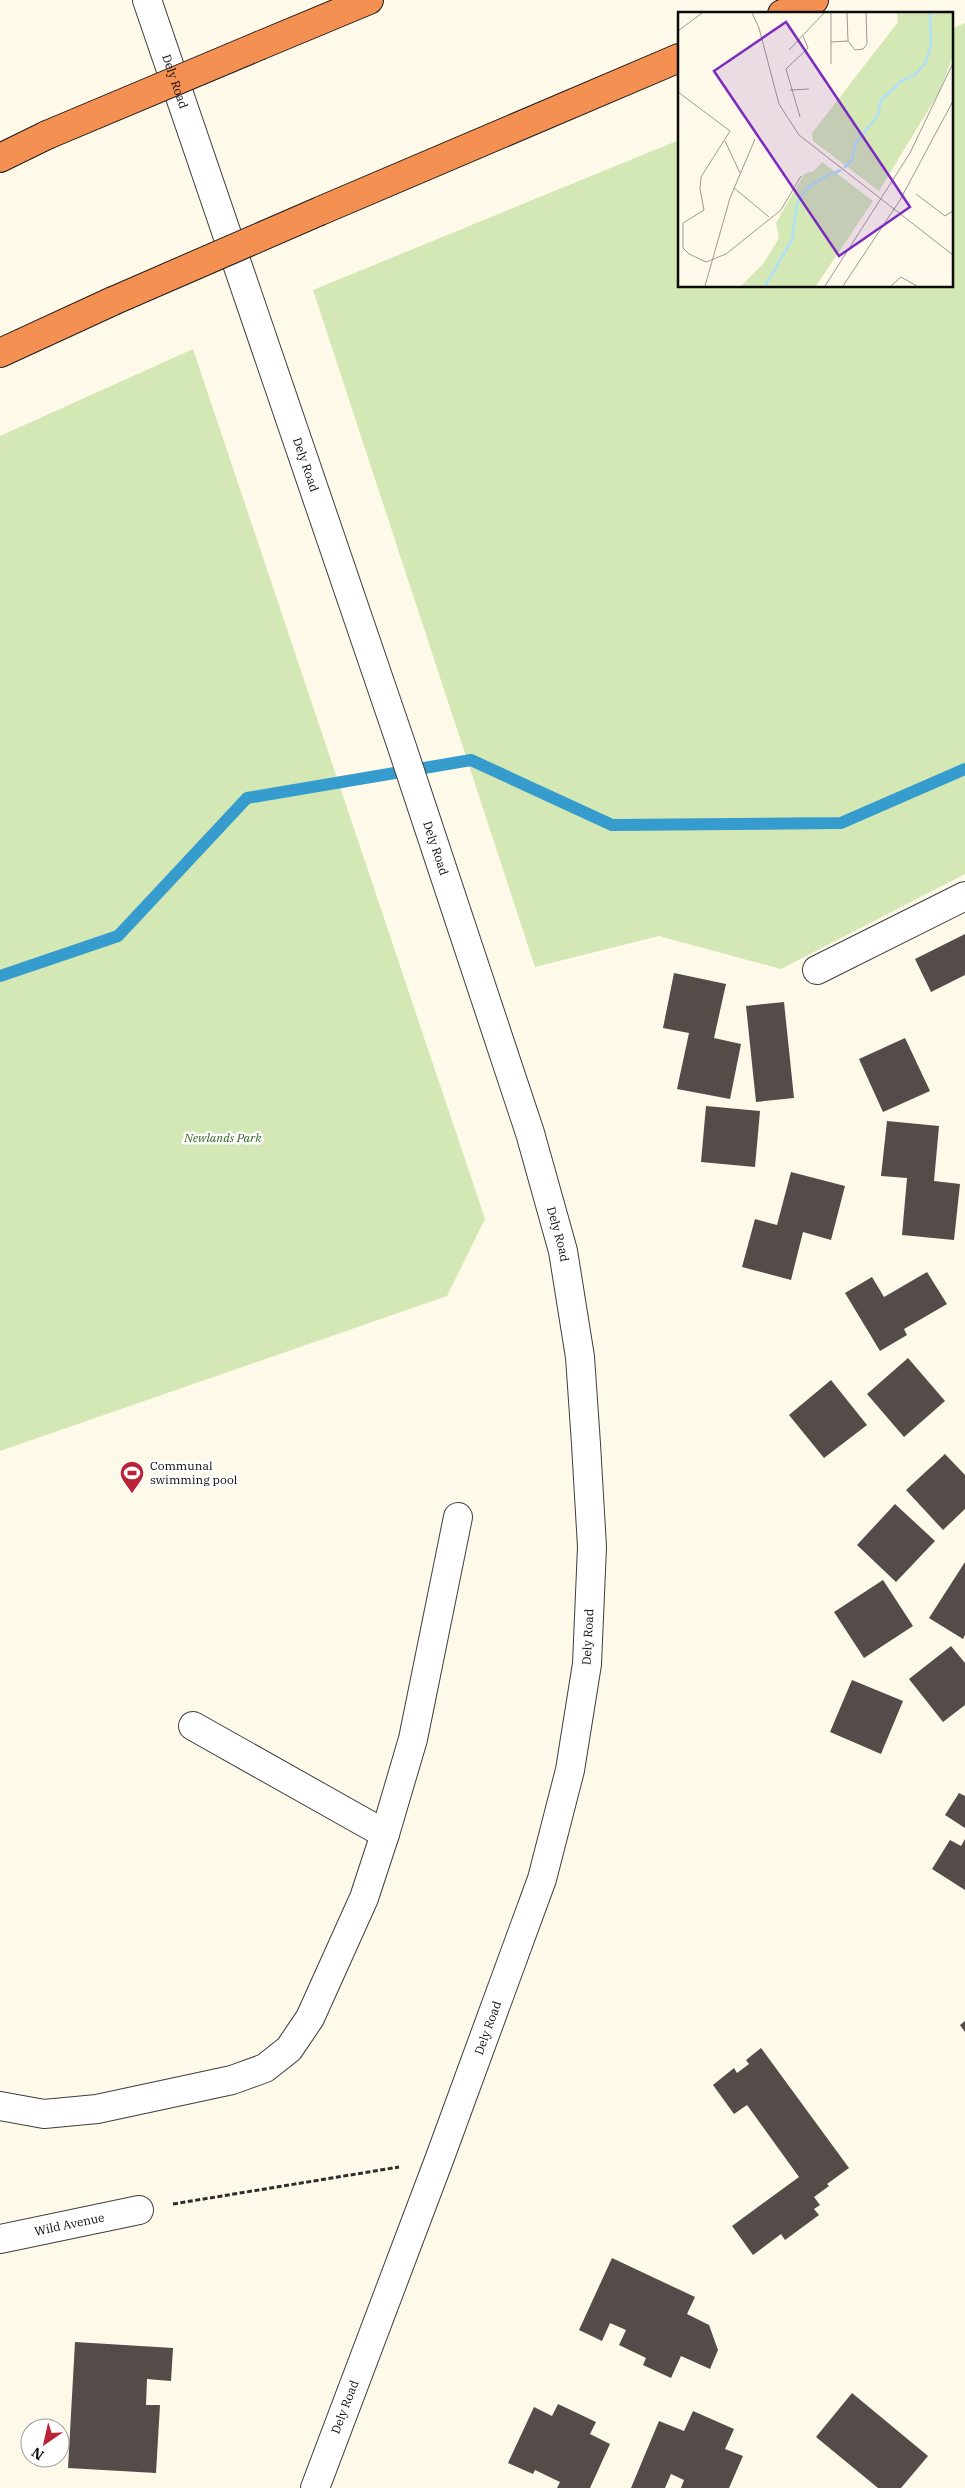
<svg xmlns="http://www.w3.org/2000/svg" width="965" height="2488" font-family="'IBM Plex Serif',serif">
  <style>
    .green { fill: #d3e8b4 }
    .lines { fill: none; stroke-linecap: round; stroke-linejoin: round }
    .stream { stroke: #369bcd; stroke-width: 12 }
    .building { fill: #544c48 }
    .minor-casing { stroke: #3e3e3e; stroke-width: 30 }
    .highway-casing { stroke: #1c1c1c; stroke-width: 30 }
    .path { stroke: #2d2d2d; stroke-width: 3; stroke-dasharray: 5 2.5; stroke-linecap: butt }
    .minor { stroke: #fff; stroke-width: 28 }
    .highway { stroke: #f49152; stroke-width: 28 }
    .highway-bridge-casing { stroke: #1c1c1c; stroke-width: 30; stroke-linecap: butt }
    .highway-bridge { stroke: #f49152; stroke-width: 28 }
    .labels { text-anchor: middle; stroke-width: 5; stroke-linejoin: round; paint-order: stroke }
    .street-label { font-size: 12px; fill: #0b0b0b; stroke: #fff }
    .park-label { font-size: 12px; font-style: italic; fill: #30621c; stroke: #fff }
    .poi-label { font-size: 12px; fill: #0b0b0b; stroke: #fff; text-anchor: start }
    .inset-river { fill: none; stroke: #afe0f6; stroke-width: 2.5 }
    .inset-road { fill: none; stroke: #9d9a91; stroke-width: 1 }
    .view { fill: #7b2cbf; fill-opacity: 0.15; stroke: #7b2cbf; stroke-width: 2.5 }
    .inset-edge { fill: none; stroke: #0b0b0b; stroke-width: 2.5 }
  </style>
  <rect width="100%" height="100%" fill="#fff9ea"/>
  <!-- green -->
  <path class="green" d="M965,23V874L781,969L659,936L535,967L313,290L679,140V286H951V29Z
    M193,349L485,1219L447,1296L0,1451V436Z"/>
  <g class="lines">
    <!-- stream -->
    <path class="stream" d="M0,976L118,936L247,798L471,760L612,825L841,823L965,769"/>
  </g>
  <!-- building -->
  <path class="building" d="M965,934V975L931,992L915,959Z
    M674,973L726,984L714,1038L741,1044L730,1099L677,1089L689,1033L663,1028Z
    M784,1002L794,1098L756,1102L746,1006Z
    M905,1038L930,1091L883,1112L859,1059Z
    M706,1106L760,1111L755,1167L701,1162Z
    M887,1121L939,1126L934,1181L960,1184L954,1240L902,1235L907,1178L881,1176Z
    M791,1172L845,1186L831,1240L803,1232L791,1280L742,1267L755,1219L777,1225Z
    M927,1272L947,1304L904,1329L907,1335L880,1351L845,1293L872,1277L884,1297Z
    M908,1358L945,1401L904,1437L867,1394Z
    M831,1380L867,1425L824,1458L789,1415Z
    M945,1454L965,1475V1509L943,1530L906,1490Z
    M895,1504L935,1541L896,1582L857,1545Z
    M965,1562V1635L963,1639L929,1618Z
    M883,1580L913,1626L864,1658L834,1612Z
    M951,1646L965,1663V1705L943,1722L909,1679Z
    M852,1680L903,1701L881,1754L830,1732Z
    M959,1793L965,1796V1828L945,1815Z
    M965,1839V1890L932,1869L950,1840L961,1846Z
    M965,2021V2032L960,2025Z
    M761,2048L849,2168L827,2184L829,2186L814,2197L820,2205L814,2209L819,2215L785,2240L781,2234L753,2255L732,2226L799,2177L747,2105L734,2114L713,2085L734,2068L737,2073L749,2064L746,2060Z
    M612,2258L695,2297L687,2314L709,2325L718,2350L710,2369L681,2356L671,2378L643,2365L646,2358L619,2345L626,2330L610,2323L602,2341L579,2330Z
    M75,2342L173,2348L171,2381L147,2379L146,2405H160L156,2473L68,2468Z
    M852,2393L928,2456L901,2488H878L816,2437Z
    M558,2404L596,2422L590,2434L610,2444L590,2488H557L560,2482L535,2470L533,2474L508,2463L534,2407L552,2416Z
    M693,2411L734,2429L725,2449L743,2456L729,2488H681L684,2480L671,2474L665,2488H631L659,2421L684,2431Z"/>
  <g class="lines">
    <defs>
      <g id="minor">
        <path id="s1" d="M147,0L401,744L530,1133L563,1251L580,1357L586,1444L592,1547L587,1664L570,1770L542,1879L439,2160L315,2488"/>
        <path d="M817,970L965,896"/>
        <path d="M193,1726L385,1834"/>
        <path d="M0,2106L44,2114L97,2109L232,2080L265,2068L289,2049L310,2018L364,1898L385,1834L413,1739L458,1517"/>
        <path id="s2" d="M0,2239L139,2210"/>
      </g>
      <path id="highway" d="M782,14L814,0
        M261,45L369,0
        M0,158L47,135
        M320,211L679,58
        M0,353L113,301"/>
    </defs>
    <!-- minor casing -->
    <use href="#minor" class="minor-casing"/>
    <!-- highway casing -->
    <use href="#highway" class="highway-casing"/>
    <!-- path -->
    <path class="path" d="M173,2204L399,2167"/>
    <!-- minor -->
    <use href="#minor" class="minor"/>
    <!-- highway -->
    <use href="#highway" class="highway"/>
    <defs>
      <path id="highway-bridge" d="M47,135L261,45
        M113,301L320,211"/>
    </defs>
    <!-- highway-bridge casing -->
    <use href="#highway-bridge" class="highway-bridge-casing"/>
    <!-- highway-bridge -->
    <use href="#highway-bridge" class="highway-bridge"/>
  </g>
  <!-- icons -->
  <defs>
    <symbol id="stadium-pin" viewBox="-11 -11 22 30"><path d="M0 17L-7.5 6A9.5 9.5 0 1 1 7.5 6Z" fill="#ba2436" stroke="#fff"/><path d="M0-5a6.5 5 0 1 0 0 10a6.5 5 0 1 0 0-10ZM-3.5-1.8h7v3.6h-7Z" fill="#fff"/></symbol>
  </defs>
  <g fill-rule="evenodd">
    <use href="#stadium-pin" x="118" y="1459" width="28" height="38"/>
  </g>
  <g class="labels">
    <!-- street labels -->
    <g class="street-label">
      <text dy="4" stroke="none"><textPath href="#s1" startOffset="86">Dely Road</textPath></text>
      <text dy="4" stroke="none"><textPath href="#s1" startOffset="491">Dely Road</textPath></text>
      <text dy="4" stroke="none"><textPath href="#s1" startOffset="896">Dely Road</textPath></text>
      <text dy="4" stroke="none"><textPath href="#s1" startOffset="1301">Dely Road</textPath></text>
      <text transform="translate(588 1637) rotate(-87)" y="4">Dely Road</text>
      <text transform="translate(488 2028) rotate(-70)" y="4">Dely Road</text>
      <text dy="4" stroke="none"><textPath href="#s2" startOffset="71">Wild Avenue</textPath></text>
      <text transform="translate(345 2407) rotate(-69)" y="4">Dely Road</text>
    </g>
    <!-- park labels -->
    <g class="park-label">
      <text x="223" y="1142">Newlands Park</text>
    </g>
    <!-- poi labels -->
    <g class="poi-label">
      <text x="150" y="1470">Communal<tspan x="150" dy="14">swimming pool</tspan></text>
    </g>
  </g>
  <!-- overview -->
  <g transform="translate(678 12)">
    <rect width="275" height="275" fill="#fff9ea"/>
    <path d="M219,1H275V43L263,77L201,179L135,129L134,121L220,10ZM144,150L195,189L138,274H63L85,252L101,226L98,211L126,162L136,159Z" fill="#d3e8b4"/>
    <path class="inset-river" d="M166,156L174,148L177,132L200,103L203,88L225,68L238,62L248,50L253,31L252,1M87,274L114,228L119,191L129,176L146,165L163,158"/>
    <path class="inset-road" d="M74,1L81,16L101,92L121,123L275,243M169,1L170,29L177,38L185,37L189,32L188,1M0,19L24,1M153,30L170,29M111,38L146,1M153,52V1M112,78L131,77M0,80L52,119L23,165L22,177L26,198L5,211V236L11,242L28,250L48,242L103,198L123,164M122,105L108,57L130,36L125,24M47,129L62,161M56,176L91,205M238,182L267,204L275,199M27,274L52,186L77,127M147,274L232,141L275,51M165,274L222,188L275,89M213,274L223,265L239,274"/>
    <path class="view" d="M108,10L232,195L161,244L36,59Z"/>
    <rect width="275" height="275" class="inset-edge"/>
  </g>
  <!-- north arrow -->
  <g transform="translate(45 2443) rotate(214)"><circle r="24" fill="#ffffff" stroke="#9d9d9d"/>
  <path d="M0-4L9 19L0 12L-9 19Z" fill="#ba2436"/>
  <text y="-8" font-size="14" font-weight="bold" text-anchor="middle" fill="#0b0b0b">N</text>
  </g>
</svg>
